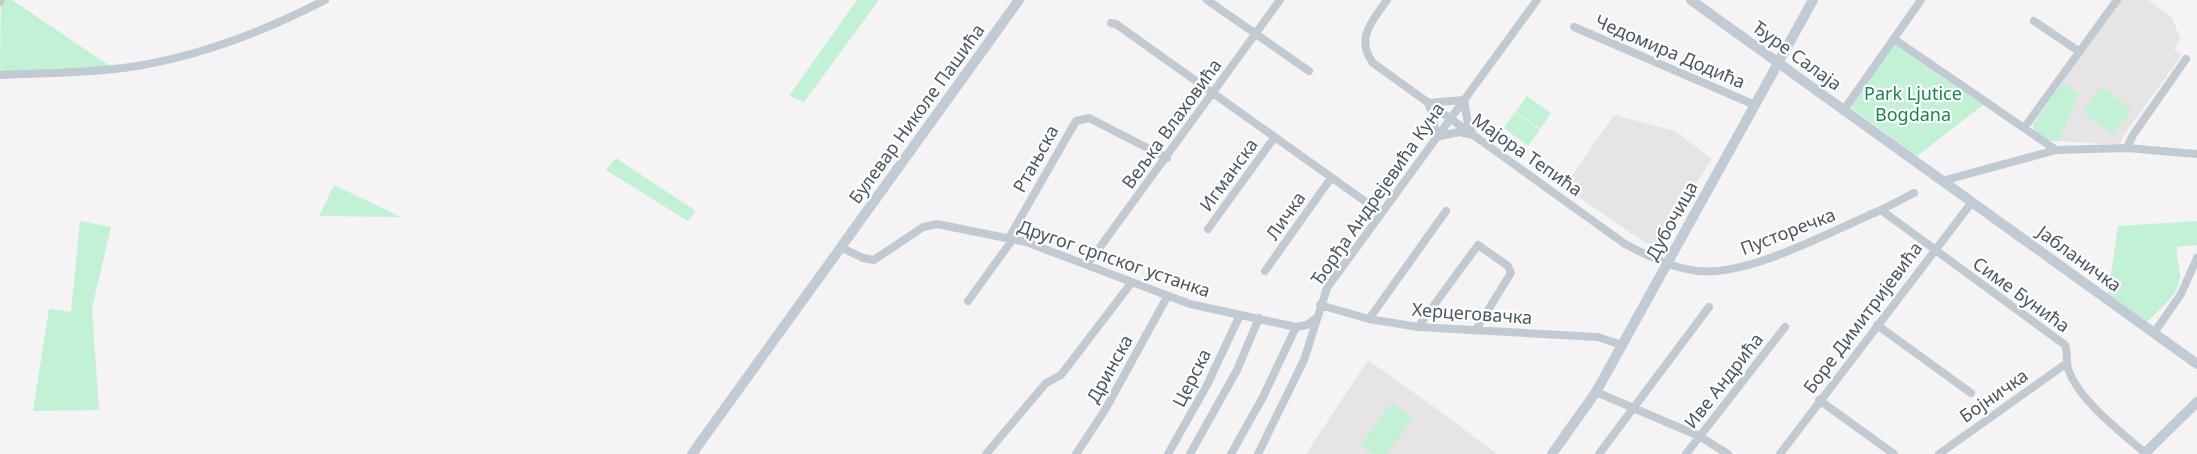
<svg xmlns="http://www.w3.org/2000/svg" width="2197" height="454" font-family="'Noto Sans',sans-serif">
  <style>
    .education { fill: #e6e4e5 }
    .green { fill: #c3f1d5 }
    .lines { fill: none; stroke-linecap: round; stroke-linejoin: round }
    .street { stroke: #c1cad2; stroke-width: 8 }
    .secondary { stroke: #c1cbd6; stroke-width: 10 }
    .labels { text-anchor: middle; stroke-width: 4.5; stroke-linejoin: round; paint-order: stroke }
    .street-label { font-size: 18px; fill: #4a5661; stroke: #fff }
    .park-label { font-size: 18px; fill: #17864f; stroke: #fff }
  </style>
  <rect width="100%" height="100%" fill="#f5f3f3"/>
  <!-- education -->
  <path class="education" d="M2121,0H2148L2172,17L2180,39L2174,49L2182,55L2123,136L2120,145L2059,141L2079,94L2063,82Z
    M1614,115L1675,131L1712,159L1659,241L1652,244H1647L1564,187Z
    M1368,360L1441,412L1497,454H1306Z"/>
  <!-- green -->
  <path class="green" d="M1,0H12L113,68L0,75Z
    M857,0H879L804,102L789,96Z
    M1894,44L1983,105L1917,156L1850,107Z
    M2063,82L2079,94L2059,141H2049L2034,131L2033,124Z
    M2101,87L2132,109L2113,135L2083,112Z
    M1527,96L1551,113L1540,129L1516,112Z
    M1515,112L1540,130L1528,146L1504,128Z
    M616,158L696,211L688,221L606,170Z
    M334,185L401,217L319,216Z
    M80,221L111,227L92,308L99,410L33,411L49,309L71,312Z
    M2197,221V245L2177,247C2176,261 2180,265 2180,276C2180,295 2159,309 2147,322L2108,294L2118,226Z
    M1392,403L1413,418L1387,454H1373L1361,445Z"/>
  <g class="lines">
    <!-- street -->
    <path class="street" d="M1207,0L1309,71
      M1387,0C1372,21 1355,39 1373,63L1625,244C1648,256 1672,268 1698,271C1751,276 1831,231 1881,210L2065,345C2068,354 2066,361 2068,369C2080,402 2120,431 2145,453
      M0,2L1,0
      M2034,21L2080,52
      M1111,23L1116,24L1380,212
      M1574,27L1755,105
      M1894,39L2056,150L2127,148L2197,154
      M0,75C45,73 92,73 137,66C203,55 265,31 325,0
      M1464,100L1468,124L1473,135L1459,132L1436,137L1433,116L1428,103Z
      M1843,111L1921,0
      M2024,128L2117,0
      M2127,148L2133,135L2186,59
      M1942,181L2056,150
      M1881,210L1914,193
      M1208,229L1274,138
      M1009,238L1076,121L1089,118L1167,158
      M842,248L863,258L874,260L923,227L937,224L1026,242L1190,304L1296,327L1307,325L1315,319
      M1087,265L1280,0
      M1265,271L1331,178
      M968,301L1013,239
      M1320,305L1369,319L1418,327L1598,337L1622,345
      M1369,319L1446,211
      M1877,325L1971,393
      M1418,327L1478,245L1508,266L1511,273L1475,331
      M2154,333L2181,294L2197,258
      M1596,392L1699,436L1728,454
      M1819,400L1894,454
      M986,454L1046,383L1061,375L1132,282
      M1076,454L1105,410L1167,297
      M1168,454L1207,385L1240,315
      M1190,454L1237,370L1259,318
      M1231,454L1263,397L1296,327
      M1258,454L1304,360L1327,288L1537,0
      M1599,454L1709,307
      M1686,454L1785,327
      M1780,454L1972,202
      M1939,454L2067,363"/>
    <!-- secondary -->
    <path class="secondary" d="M1691,0L2197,364
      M692,454L1019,0
      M1552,454L1596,392L1813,0
      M2144,454L2197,402"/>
  </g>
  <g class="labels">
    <!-- street labels -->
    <g class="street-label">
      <text transform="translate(1670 52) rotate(23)" y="6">Чедомира Додића</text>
      <text transform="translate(1797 56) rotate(36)" y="6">Ђуре Салаја</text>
      <text transform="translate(917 114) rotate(-54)" y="6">Булевар Николе Пашића</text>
      <text transform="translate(1172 124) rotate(-54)" y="6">Вељка Влаховића</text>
      <text transform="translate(1527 155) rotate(35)" y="6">Мајора Тепића</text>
      <text transform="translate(1036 159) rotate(-61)" y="6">Ртањска</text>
      <text transform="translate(1229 175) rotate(-54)" y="6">Игманска</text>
      <text transform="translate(1378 194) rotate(-55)" y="6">Ђорђа Андрејевића Куна</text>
      <text transform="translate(1286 216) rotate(-55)" y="6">Личка</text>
      <text transform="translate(1672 221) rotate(-61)" y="6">Дубочица</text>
      <text transform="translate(1788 232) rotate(-21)" y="6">Пусторечка</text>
      <text transform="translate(1114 259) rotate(19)" y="6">Другог српског устанка</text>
      <text transform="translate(2079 259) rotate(36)" y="6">Јабланичка</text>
      <text transform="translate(2021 295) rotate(36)" y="6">Симе Бунића</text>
      <text transform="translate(1472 314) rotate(4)" y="6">Херцеговачка</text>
      <text transform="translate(1863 318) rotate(-53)" y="6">Боре Димитријевића</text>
      <text transform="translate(1110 369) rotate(-61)" y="6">Дринска</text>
      <text transform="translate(1192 378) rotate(-63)" y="6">Церска</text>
      <text transform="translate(1724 381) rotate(-52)" y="6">Иве Андрића</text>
      <text transform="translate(1994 396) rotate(-35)" y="6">Бојничка</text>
    </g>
    <!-- park labels -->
    <g class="park-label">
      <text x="1913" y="100">Park Ljutice<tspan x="1913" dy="21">Bogdana</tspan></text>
    </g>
  </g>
</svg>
